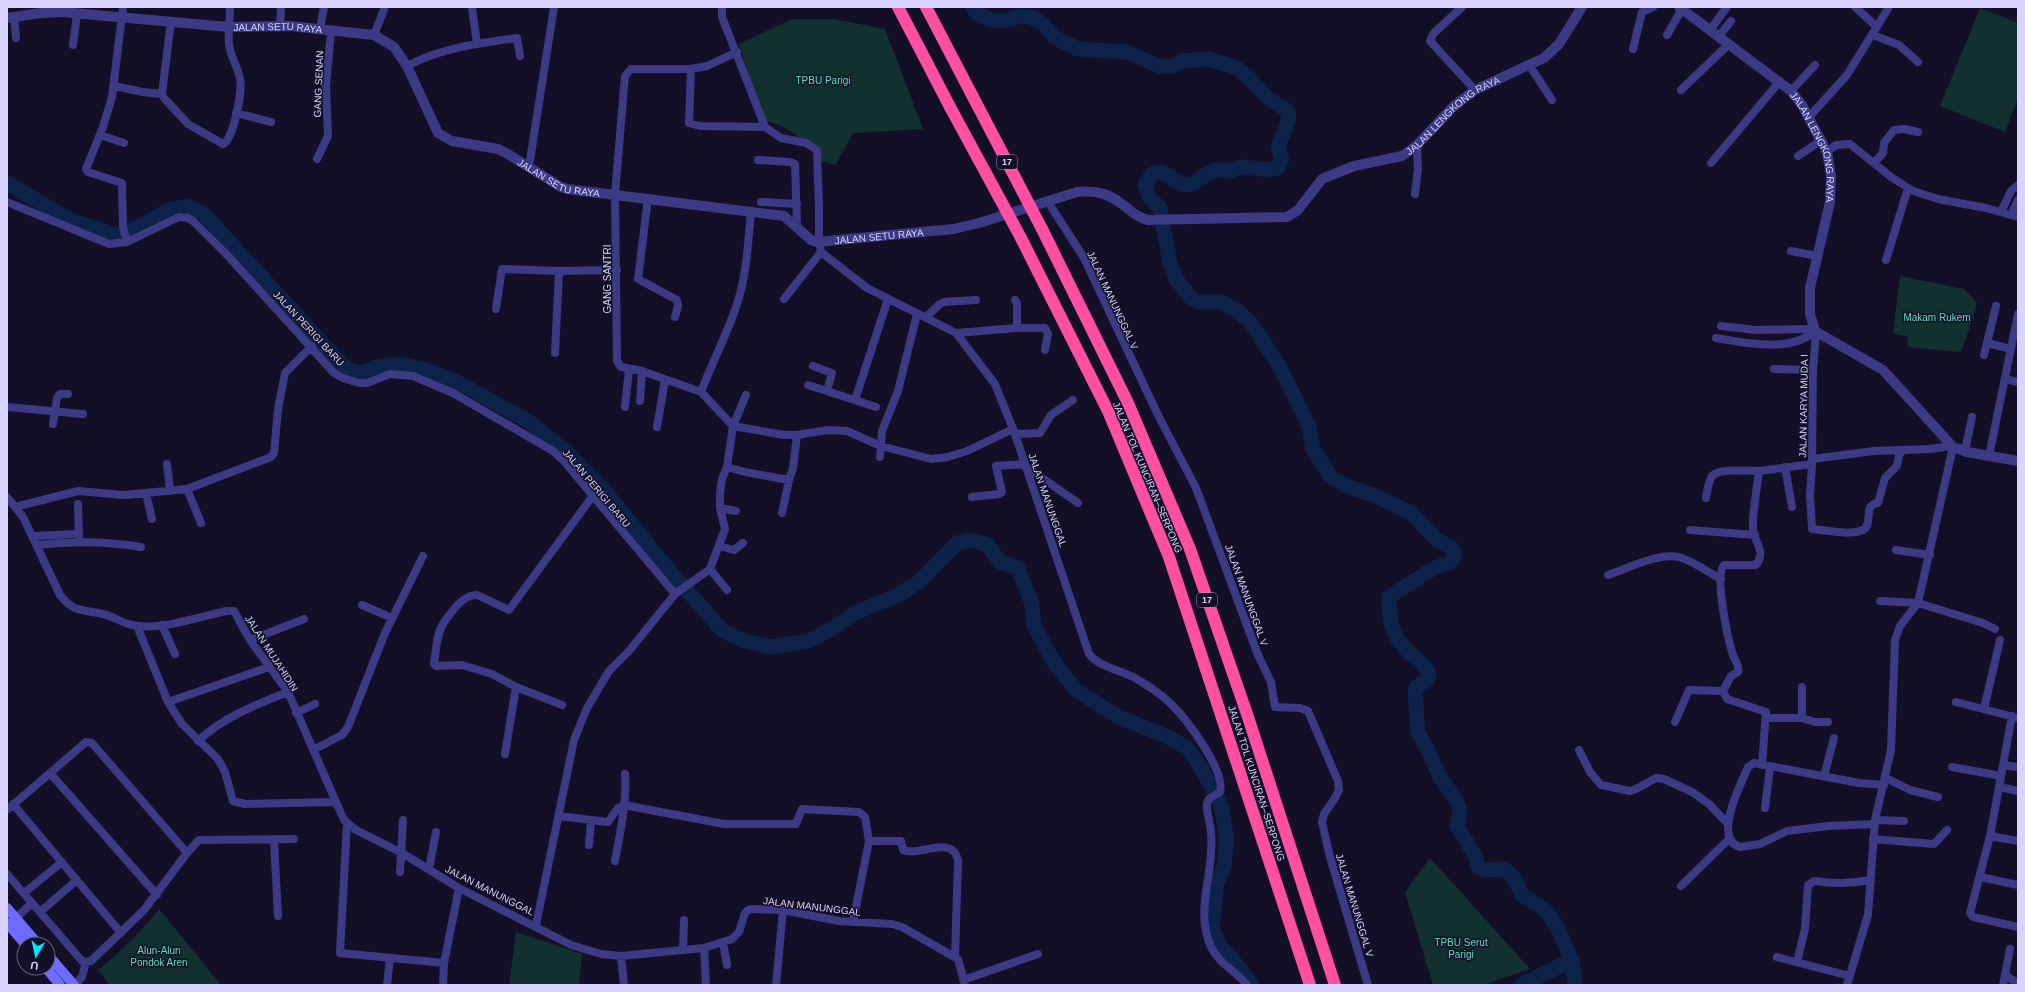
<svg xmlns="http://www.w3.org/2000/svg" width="2025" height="992" font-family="Helvetica,sans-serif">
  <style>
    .green { fill: #12302f }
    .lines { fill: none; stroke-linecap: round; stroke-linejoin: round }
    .river { stroke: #0c2248; stroke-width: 15 }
    .minor { stroke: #3d3a85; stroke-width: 8 }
    .tertiary { stroke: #3d3a85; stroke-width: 10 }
    .secondary { stroke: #6f6bff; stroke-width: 10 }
    .motorway { stroke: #ff4fa3; stroke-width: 12 }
    .motorway-bridge { stroke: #ff4fa3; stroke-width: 12 }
    .labels { text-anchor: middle; stroke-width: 3; stroke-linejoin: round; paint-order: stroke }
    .shield { fill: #130f26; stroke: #9e99be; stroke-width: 1 }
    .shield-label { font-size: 9px; font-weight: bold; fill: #d9d4ff }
    .street-label { font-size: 10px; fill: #d9d4ff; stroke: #130f26 }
    .park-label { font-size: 10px; fill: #5fe0c0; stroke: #130f26 }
  </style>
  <rect width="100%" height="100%" fill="#130f26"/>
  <!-- green -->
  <path class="green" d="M1980,8L2018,23V98L2005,132L1940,106Z
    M792,19H833L885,29L923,129L853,133L835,165L818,160L816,148L782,126L766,121L760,110L739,44Z
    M1900,276L1964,289L1977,303C1974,320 1966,335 1961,352L1908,347L1907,336L1893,334Z
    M1430,858L1530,969L1483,985H1433L1405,892Z
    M159,909L221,985H110L98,970C121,952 141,932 159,909Z
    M516,932L582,954L579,985H509Z"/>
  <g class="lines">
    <!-- river -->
    <path class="river" d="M973,7L976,13L991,20L1002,21L1022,16L1034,18L1044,25L1054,37L1078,49L1127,52L1159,66H1173L1182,61L1208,59L1235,67L1246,75L1268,98L1288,111L1289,118L1278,148L1282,159L1278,168C1265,172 1254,167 1241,167C1237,168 1234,170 1230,171C1226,171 1221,169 1217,170C1206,170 1199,184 1188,185C1169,185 1161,155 1145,185L1149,197L1160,208L1170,264L1176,279L1191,298L1198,302H1222L1238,311L1251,323L1280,367L1308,424L1313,449L1330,476L1346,486L1376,496L1411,513L1436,539L1453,549L1454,557L1449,563L1434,568L1389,597C1389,623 1391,636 1411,654C1417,660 1424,665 1429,672L1428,679L1416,688L1415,692L1418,732L1429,752L1439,776L1457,801L1460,813L1457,826L1476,857L1477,866L1484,870L1505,869L1514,878L1522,895L1545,910L1557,926L1572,960
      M7,183L72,221L117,235L136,228L169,210L187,206L203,213L344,367L355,372H365L375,367L398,364L424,369L459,383L528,421L566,451L603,489L669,570L723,631L745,641L771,647L808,641L832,629L853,614L897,596L921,580L957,543L971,540L988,545L1000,562L1018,568L1032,604L1034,625L1053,661L1076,690L1117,716L1168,737L1187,748L1202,769L1221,806L1227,840L1224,866L1217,883L1212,926L1217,942L1229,955L1252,985
      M1522,985L1572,960L1575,985"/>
    <!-- minor -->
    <path class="minor" d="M123,7L112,97L103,127L86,169L88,172L122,183L123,227L127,242
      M722,7V17L765,127
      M1462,7L1433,34L1430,41L1475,90
      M1855,7L1877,27
      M472,8L477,44
      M14,16L16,38
      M171,21L162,94L164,98L188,124L223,144C233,141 243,90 240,79C238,66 230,57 229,44C228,32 230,19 230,7
      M280,26L281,7
      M320,29L324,7
      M1710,30L1727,7
      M374,35L385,7
      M1667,35L1682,9
      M1873,35L1899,45L1918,62
      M1719,36L1731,21
      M73,45L77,14
      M1633,49L1642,12L1653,7
      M407,66C441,48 479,43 517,38L520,56
      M1530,66L1552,100
      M691,69L689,123L700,126L765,127L781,138L806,143L817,150L819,207V242L821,252L867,288L956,333L995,384L1015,434L1089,654C1099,667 1121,670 1135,678C1147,685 1160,693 1170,703C1186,718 1226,771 1220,792L1209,799L1207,803C1206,814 1211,824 1211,834C1215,872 1194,910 1211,947C1219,964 1236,971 1247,985
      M114,86L143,92L162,94
      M1681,90L1729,44
      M1791,91L1815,65
      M236,113L271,122
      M1809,117L1847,75L1889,7
      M100,135L124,143
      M1827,152L1836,145L1850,144L1891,177L1913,191L1938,199L1986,208L2018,217
      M1798,156L1820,141
      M317,159L328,136L326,86L331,31
      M758,160L790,162L795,164L797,225
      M1711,163L1780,81
      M1874,163L1883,153L1884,143L1894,130L1904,129L1918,132
      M529,167L554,7
      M1415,194L1418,169L1417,145
      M648,198L638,279L677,300L678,306L675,317
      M7,202L109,244L127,242L179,217L188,218L193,221L230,258L334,373L343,378L359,383H367L390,374L413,376L453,393L553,451L563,460L675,594
      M761,202L797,204
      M1048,202L1084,258L1158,415L1196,488L1258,655L1271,682L1275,707L1300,708L1308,711L1338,781L1339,790L1335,798L1324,814L1322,822L1330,857L1368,985
      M2001,212L2011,191L2018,185
      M2011,215L2018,200
      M1791,251L1817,256
      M1886,260L1908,188
      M784,299L821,252
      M1015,300L1017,303V328
      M496,309L502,269L559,271
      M926,317L940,304L944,302L976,300
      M1721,326L1756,330L1813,329
      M956,333L1017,328H1045L1048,334L1045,350
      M1716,338C1745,343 1791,353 1815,331
      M1987,343L2011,349
      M555,353L559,271L617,270
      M1984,355L1996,306
      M813,366L832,373L827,391
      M1774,369L1813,370
      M2005,379L2018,382
      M808,385L876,407
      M701,392L642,371L621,367L617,361L615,194L625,76L631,69H691L707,66L737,52
      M746,395L733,426L784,435H797
      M855,400L888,299
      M640,401L642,371
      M7,407L83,414
      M625,407L629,369
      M53,424L57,398L60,394H68
      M657,427L665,380
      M1015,434L1040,433L1051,415L1073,400
      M1965,451L1972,417
      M1989,456L2018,314
      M880,457L882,431L898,391L917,314
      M1812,459L1874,451L1930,449L1951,446
      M167,464L170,491
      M1812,464L1810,495L1812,529C1827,530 1848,536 1863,530C1874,525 1862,504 1878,503L1885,478L1897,466L1899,455L1903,450
      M1025,466L1078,503
      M727,467L745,472L789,480L793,468L797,435L828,430L847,431L881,446L931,459L948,457L967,451L1013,429
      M1785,467L1792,507
      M187,489L201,523
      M146,493L152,519
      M7,497L23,517L60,595C74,613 82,609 103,614C113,616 122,623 132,625C158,631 200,617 226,611H234L250,640L288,692L336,802L344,820L356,830L402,853L459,888L571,945L601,954L621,956L704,948L732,939L739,932L745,913L748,910L752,909L783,910L839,921L892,924L902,927L958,959L965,985
      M972,497L999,494L1002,492L996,466L1025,464
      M1706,498C1707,491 1708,483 1712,476C1718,468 1749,471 1759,471
      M78,504L79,539
      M15,507L78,491L124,495L187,489L271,457L274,453L278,409L285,373L312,346
      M720,508L736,511
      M782,513L789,480
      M1690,530L1755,535
      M33,536L79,534
      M37,545C72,541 106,541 141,547
      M719,546L734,550L743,543
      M1896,550L1930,555
      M710,569L727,590
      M1608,575C1629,568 1661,551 1682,558C1696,563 1708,572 1721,579
      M1880,601L1918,603L1983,623L1995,629
      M362,605L392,618
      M162,625L175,654
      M137,626L168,702L182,724L218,759L225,772L233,801L245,804L336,802
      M250,640L304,619
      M516,687L562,705
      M1802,687V718
      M168,702L269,667
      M1956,702L2018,718
      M1984,709L2000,640
      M296,713L315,704
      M2012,716L1990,836L1970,913L1973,917L2018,927
      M1766,718H1802L1815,722H1828
      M1675,722L1689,690L1723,691
      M198,741C222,718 257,704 288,692
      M313,750L342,735L348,727L385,633L423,556
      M1579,750L1590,772L1601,785L1630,791L1636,789L1656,778L1664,779L1692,792L1709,804L1727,823
      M505,754L516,687L492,674L462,665L436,666L434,664C436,652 436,635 443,624C450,613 463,594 477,595L509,610L592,497
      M1762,765L1766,712L1727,699L1723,691L1731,676L1738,672C1740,666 1735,661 1733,655C1728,640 1714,575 1724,565H1756C1767,552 1754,541 1753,530C1752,511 1757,490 1759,471L1812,464L1813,370L1816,333
      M2003,765L2018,767
      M1952,767L2001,776
      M50,773L157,895
      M1824,776L1834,738
      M1886,778L1910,790L1938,797
      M1999,787L2018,791
      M13,804L121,933
      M1765,808L1770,767
      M7,810L86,742L92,743L187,853L144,910L91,961L86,962L82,961L7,874
      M558,816L608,822L618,808L624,805L724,824H796L802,809L859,812L865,817L869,841L853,922
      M1875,820L1904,821
      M347,823L340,953L444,963
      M1875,824L1828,826L1787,831L1760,844L1740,847C1712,839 1741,784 1748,767L1754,763L1859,783L1884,785
      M1990,836L2018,841
      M1873,839L1934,844L1947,830
      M274,840L278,916
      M869,841H901L903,850C920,857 952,834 958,860L955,957
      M589,845L591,820
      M187,853L199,840L294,839
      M615,861C620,833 627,803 625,774
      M429,869L436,832
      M400,872L403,820
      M1980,877L2018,885
      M1681,886L1730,838
      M24,893L62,862
      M40,912L77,880
      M16,918L32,903
      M536,925L574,740L587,708L609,671L629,651L675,594L710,569L725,529L720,508V494L722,479L727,467L733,426L701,392C712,362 727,335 737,304C747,274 748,242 751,211
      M723,942L727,965
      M704,948L706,985
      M683,949L684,920
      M621,956L624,985
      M1777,957L1850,976
      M1797,962L1805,929L1808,885L1814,881C1834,884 1851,884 1870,880
      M2006,976L2018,983
      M963,980L1038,954
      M75,985L82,977L86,962
      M387,985L390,958
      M443,985L444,963L459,888
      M776,985L783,910
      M1847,985L1868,915L1875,820L1891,750L1895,640L1900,626L1918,603L1953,447
      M2003,985L2010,949"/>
    <!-- tertiary -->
    <g class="tertiary">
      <path id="s1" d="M1679,7L1791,91L1802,105L1827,152L1831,176L1830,202L1810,288V314L1815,331L1883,370L1953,447L1967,452L2018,461"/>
      <path id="s2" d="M7,18L41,13L62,12L229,27L290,26L374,35L394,47L407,66L438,133L452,141L498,149L506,153L561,187L567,189L784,216L811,240L817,242L954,229L979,223L1077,192C1098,190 1110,194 1126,207C1133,213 1139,218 1148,220L1287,217L1298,210L1322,179L1354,166L1402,156L1417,145L1454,106L1475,90L1544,58L1559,44L1582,7"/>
    </g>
    <!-- secondary -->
    <path class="secondary" d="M7,908L38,944
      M7,923L25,944
      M48,955L74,985
      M46,968L60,985"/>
    <!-- motorway -->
    <path class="motorway" d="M898,7L950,107
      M926,7L972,95
      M1042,229L1128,403L1190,549L1248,717L1335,985
      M1021,238L1108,411L1169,557L1310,985"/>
    <!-- motorway-bridge -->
    <path class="motorway-bridge" d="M972,95L1042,229
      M950,107L1021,238"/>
  </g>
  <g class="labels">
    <!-- shield labels -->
    <g class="shield">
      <rect x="997" y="155" width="20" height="14" rx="3"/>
      <rect x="1197" y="593" width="20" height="14" rx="3"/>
    </g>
    <g class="shield-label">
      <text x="1007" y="165">17</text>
      <text x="1207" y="603">17</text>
    </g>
    <!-- street labels -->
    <g class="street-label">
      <text dy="4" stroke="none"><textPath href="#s2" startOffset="272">JALAN SETU RAYA</textPath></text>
      <text transform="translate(318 84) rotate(-88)" y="4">GANG SENAN</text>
      <text dy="4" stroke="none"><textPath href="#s2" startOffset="1578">JALAN LENGKONG RAYA</textPath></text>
      <text dy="4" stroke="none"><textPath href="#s1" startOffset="202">JALAN LENGKONG RAYA</textPath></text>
      <text dy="4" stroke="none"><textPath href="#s2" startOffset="620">JALAN SETU RAYA</textPath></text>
      <text dy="4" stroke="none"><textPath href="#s2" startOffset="955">JALAN SETU RAYA</textPath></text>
      <text transform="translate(607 279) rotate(-90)" y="4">GANG SANTRI</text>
      <text transform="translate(1113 300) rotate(65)" y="4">JALAN MANUNGGAL V</text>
      <text transform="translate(309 328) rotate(47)" y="4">JALAN PERIGI BARU</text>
      <text transform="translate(1803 406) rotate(-89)" y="4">JALAN KARYA MUDA I</text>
      <text transform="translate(1148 477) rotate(67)" y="4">JALAN TOL KUNCIRAN–SERPONG</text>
      <text transform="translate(597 488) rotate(50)" y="4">JALAN PERIGI BARU</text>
      <text transform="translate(1048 500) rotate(71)" y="4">JALAN MANUNGGAL</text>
      <text transform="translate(1247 595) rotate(70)" y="4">JALAN MANUNGGAL V</text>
      <text transform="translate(272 653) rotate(57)" y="4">JALAN MUJAHIDIN</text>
      <text transform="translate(1257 783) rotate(72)" y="4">JALAN TOL KUNCIRAN–SERPONG</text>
      <text transform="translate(490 890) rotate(27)" y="4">JALAN MANUNGGAL</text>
      <text transform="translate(1355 905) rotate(73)" y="4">JALAN MANUNGGAL V</text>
      <text transform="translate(812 906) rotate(7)" y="4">JALAN MANUNGGAL</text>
    </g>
    <!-- park labels -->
    <g class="park-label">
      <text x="823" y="84">TPBU Parigi</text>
      <text x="1937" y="321">Makam Rukem</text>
      <text x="1461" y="946">TPBU Serut<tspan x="1461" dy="12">Parigi</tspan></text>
      <text x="159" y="954">Alun-Alun<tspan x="159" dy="12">Pondok Aren</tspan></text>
    </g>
  </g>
  <!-- border -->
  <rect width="2025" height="992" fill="none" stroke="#d9d4ff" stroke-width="16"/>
  <!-- north arrow -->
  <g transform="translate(36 956) rotate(189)"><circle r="19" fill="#130f26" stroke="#625e7d"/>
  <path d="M0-3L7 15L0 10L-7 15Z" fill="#00e5ff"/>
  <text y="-6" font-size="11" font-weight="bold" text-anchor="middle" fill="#d9d4ff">U</text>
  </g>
</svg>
